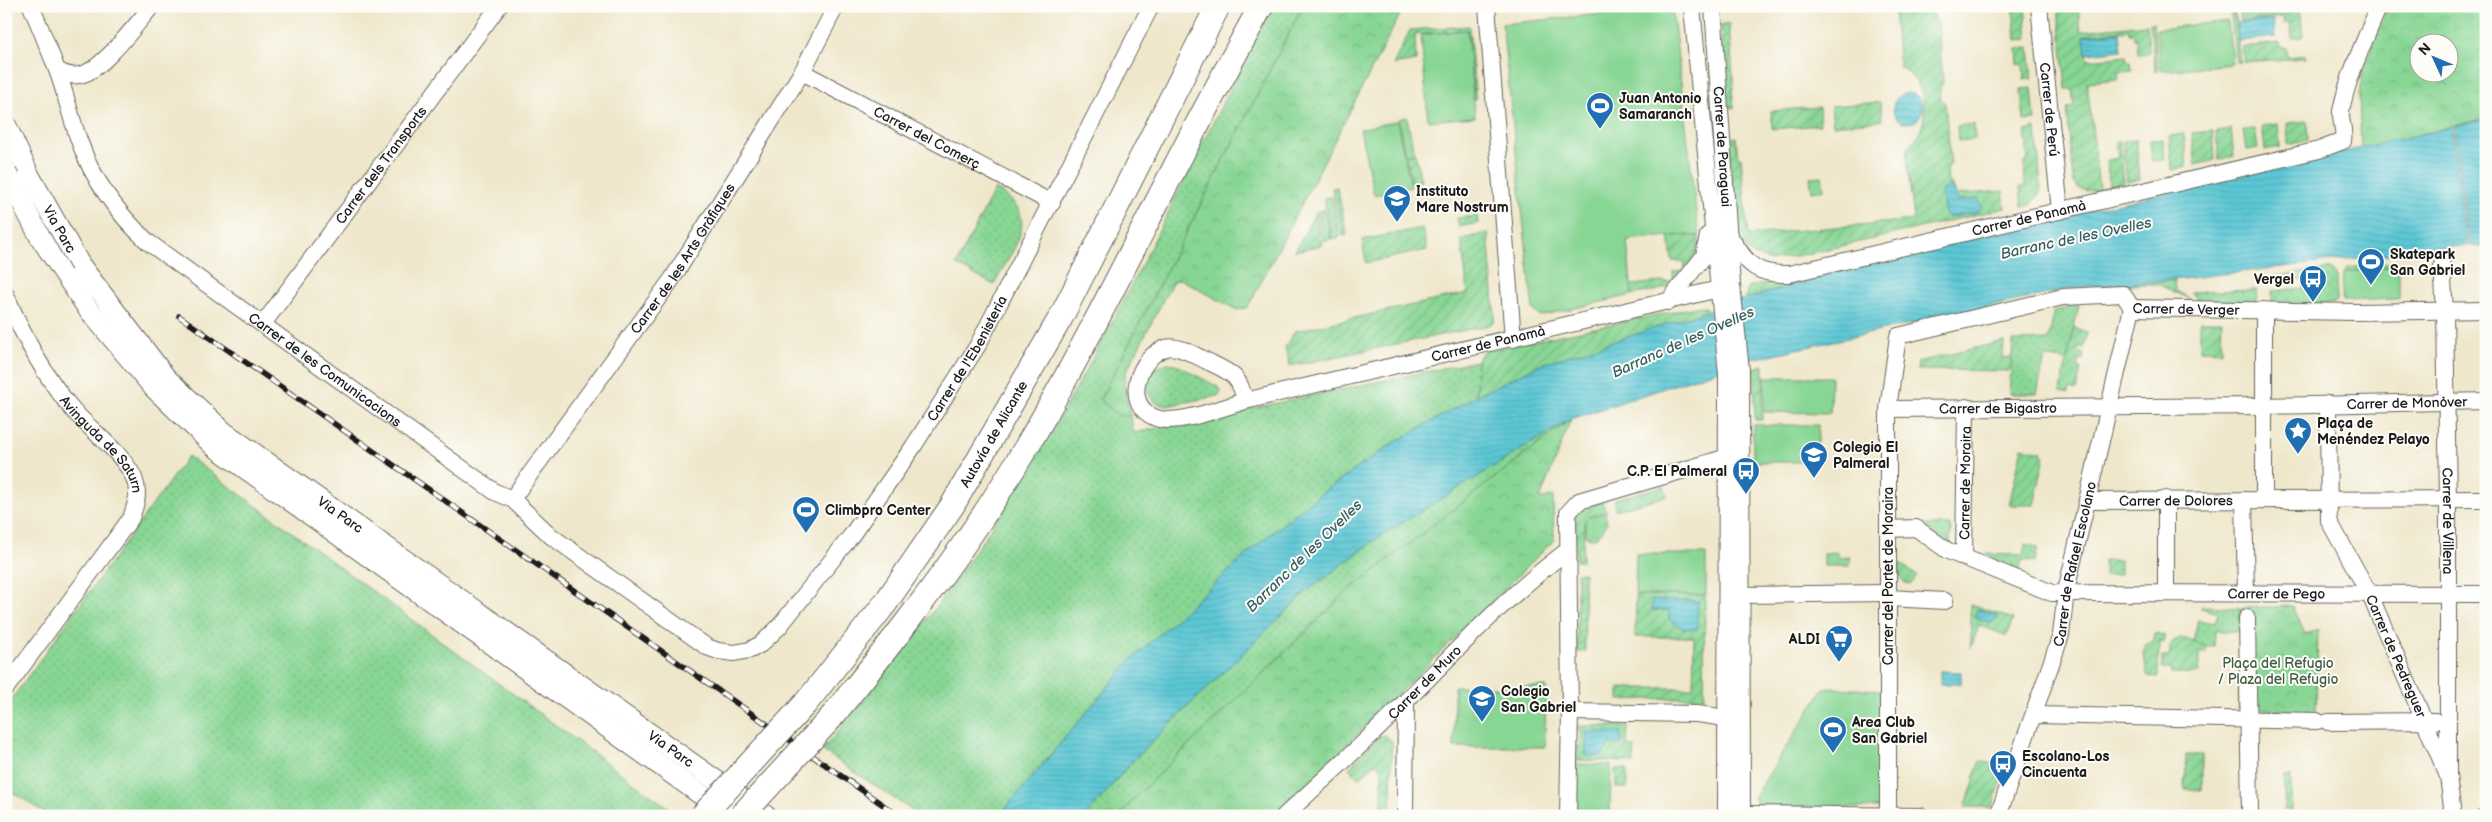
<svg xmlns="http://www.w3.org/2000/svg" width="2492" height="822" font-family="'Balsamiq Sans',sans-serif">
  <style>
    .grass { fill: url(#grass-dots); stroke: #527958 }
    .park { fill: url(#park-crowns); stroke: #527958; fill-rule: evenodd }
    .garden { fill: url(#garden-furrows); stroke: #527958 }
    .pitch { fill: #88d694; stroke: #527958 }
    .water { fill: url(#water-rules); stroke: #3c7278 }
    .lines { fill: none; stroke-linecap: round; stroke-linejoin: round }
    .minor-casing { stroke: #666359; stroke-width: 18 }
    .major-casing { stroke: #666359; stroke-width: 22 }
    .highway-casing { stroke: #666359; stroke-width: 26 }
    .minor { stroke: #fff; stroke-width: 16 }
    .major { stroke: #fff; stroke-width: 20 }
    .highway { stroke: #fff; stroke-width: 24 }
    .rail-casing { stroke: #1c1c1c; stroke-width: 5.5 }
    .rail { stroke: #fdfcf7; stroke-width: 4; stroke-dasharray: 11; stroke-linecap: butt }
    .major-bridge-casing { stroke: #666359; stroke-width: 22; stroke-linecap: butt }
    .highway-bridge-casing { stroke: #666359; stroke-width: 26; stroke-linecap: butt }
    .major-bridge { stroke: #fff; stroke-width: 20 }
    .highway-bridge { stroke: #fff; stroke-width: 24 }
    .labels { text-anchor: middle; stroke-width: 4; stroke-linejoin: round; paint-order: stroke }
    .poi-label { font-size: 14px; font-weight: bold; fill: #1c1c1c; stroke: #fdfcf7; text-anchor: start }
    .street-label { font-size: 14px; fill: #1c1c1c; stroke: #fdfcf7 }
    .park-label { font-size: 14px; fill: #425d46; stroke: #fdfcf7 }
    .water-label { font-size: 15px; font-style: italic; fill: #366066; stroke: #fdfcf7 }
  </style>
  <defs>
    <pattern id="grass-dots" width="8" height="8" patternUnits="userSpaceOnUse" patternTransform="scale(1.25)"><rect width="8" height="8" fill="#88d694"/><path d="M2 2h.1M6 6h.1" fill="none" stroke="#75b77f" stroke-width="1.8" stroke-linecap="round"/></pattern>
    <pattern id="park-crowns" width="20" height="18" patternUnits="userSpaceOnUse" patternTransform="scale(1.25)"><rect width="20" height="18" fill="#88d694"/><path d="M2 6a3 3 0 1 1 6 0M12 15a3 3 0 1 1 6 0" fill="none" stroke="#75b77f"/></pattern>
    <pattern id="garden-furrows" width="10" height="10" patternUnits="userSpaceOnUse" patternTransform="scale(1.25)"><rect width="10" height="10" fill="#88d694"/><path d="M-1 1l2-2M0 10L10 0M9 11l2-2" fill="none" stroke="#75b77f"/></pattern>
    <pattern id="water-rules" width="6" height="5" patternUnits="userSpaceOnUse" patternTransform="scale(1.25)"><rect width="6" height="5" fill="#5cc7d5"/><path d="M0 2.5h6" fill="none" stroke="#4faab6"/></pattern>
  </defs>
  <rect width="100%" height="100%" fill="#fdfcf7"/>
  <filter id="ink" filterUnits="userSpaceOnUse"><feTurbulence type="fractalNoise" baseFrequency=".02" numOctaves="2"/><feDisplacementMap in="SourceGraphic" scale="10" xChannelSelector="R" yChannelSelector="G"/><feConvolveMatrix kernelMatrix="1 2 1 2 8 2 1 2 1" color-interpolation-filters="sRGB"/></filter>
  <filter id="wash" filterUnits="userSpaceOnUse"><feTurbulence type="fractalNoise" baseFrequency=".0096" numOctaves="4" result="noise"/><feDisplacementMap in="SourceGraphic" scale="20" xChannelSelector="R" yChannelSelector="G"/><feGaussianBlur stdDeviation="1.12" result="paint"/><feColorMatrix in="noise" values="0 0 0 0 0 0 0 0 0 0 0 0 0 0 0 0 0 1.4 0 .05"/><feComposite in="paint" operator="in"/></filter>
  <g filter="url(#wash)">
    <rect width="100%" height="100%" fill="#efe7cb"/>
    <!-- grass -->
    <path class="grass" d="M1273,6H1303L1100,400C1111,407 1116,419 1130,415L1134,433L1477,361L1476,396L1392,444L1319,495L1257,545L1129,662L999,816H920L822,750C913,645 994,532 1063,411C1139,280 1201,140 1273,6Z
      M995,189C1045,216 1013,247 994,285L956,265Z
      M2331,269L2336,274L2337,300L2334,303H2272V291L2304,288L2303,280L2278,281V276Z
      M2174,280L2175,290L2192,300L2157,284L2091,286Z
      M2256,290L2257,301L2200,302L2191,292Z
      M2079,305L2067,361L2045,357L2037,394H2009L2013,341L2048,340L2055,311Z
      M1168,363L1175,364L1220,388L1221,393L1217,396L1166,406C1152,403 1146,395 1146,381L1155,368Z
      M1571,419L1349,590L1135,797L1120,816H1086L1134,759L1308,590L1379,537Z
      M188,456L670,809L663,816H50L6,788V707Z
      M1920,525H1951L1950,548Z
      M2025,544L2038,547L2035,562L2022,560L2018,576L1975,554L2023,555Z
      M2202,606L2240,608V631H2215L2214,647H2206L2193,642L2198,620L2215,623L2218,613L2200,608Z"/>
    <!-- park -->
    <path class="park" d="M1303,6H1403L1401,13L1248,307L1237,310L1180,279L1173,281L1126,372L1124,383L1130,415C1116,419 1110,407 1100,400Z
      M2388,6H2482L2486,26V118L2361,149L2359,94L2364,67ZM2420,42H2450V72H2420Z
      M1974,124L1975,139L1958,141L1957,126Z
      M2255,129L2258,148L2246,150L2243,130Z
      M2163,139L2165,160L2152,161L2150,140Z
      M1822,176L1824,190L1812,191L1810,177Z
      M1571,419L1540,499L1553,496L1554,540L1275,816H1120L1135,797L1349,590Z
      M1605,513L1607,524L1596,538H1588V535H1585V520L1588,516Z
      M1838,552V558L1850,557V566H1824V553Z
      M2293,606L2305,634L2318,630L2316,711L2239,709L2240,608Z"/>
    <!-- garden -->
    <path class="garden" d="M1915,6H1934L1933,19L1938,23L1943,83L1940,88L1941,100L1945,103L1951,164L1947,169L1948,182L1952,184L1953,195L2003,191L2005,208L1812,253L1769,261L1750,253L1740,242L1734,223L1729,139L1736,137L1738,158L1741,157L1748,235L1914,220C1913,207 1905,158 1908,150C1909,144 1916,139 1919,134C1931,109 1923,80 1899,66L1894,11L1915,8Z
      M2013,6H2025L2028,39L2016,40Z
      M2058,6H2078L2081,31L2147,24L2149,53L2138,54L2137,39H2134V34H2129V30L2085,35L2088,60L2127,56V61H2131L2132,71L2118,72L2119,79L2087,82L2099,189L2086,191L2078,188L2073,180L2067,108L2074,107L2072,89H2066Z
      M2278,6H2300L2303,37L2292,38L2290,23H2284L2283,17L2240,22L2239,13L2278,8Z
      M2231,14H2235L2240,62H2236Z
      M2150,23H2154L2158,71H2155Z
      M1729,24L1734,89H1732L1734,108L1726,107L1720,26Z
      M1469,26L1476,100H1474L1467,30L1415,35L1416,61L1393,65L1410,30Z
      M2280,43L2281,48L2286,47L2287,57L2305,55L2306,58L2244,62L2242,47Z
      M2029,47L2032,79L2024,80L2023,64H2018L2017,49Z
      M2032,88L2035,120L2024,121L2021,89Z
      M1880,102L1882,120L1833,125L1831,106Z
      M1819,107L1820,125L1772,129L1771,111Z
      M2307,121L2308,140L2288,145L2287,123Z
      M2278,124L2280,147L2265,150L2262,126Z
      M2036,128L2041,187L2039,194L2031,205L2022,206L2020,187L2025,186L2024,162L2028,160L2025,131Z
      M2231,129L2234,156L2219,160L2216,131Z
      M2213,131L2215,160L2196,165L2192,133Z
      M2184,134L2187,167L2172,170L2169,136Z
      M2136,140L2140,179L2127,182L2123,141Z
      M2120,141L2124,183L2109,185L2107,160L2118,158L2116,142Z
      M1415,153L1421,181L1412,183L1405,155Z
      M1337,187L1347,235L1343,236L1332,188Z
      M1332,197L1340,237L1332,239L1324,198Z
      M1324,209L1331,239L1324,241L1318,211Z
      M1316,211L1322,245L1295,251Z
      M1477,216L1478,223L1459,227L1457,218Z
      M1422,228L1427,250L1366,263L1362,240Z
      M1488,233L1495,316L1494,322L1490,325L1290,366L1285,347L1295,331L1468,293L1461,239Z
      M1669,235L1699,236C1698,255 1685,278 1667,287C1656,292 1643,292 1632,295L1631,285L1673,281V272L1684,271L1683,261H1672Z
      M1911,251L1745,299L1749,287Z
      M2397,261L2398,265L2343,273L2347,268Z
      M1701,306L1707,308V312L1539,365L1476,396L1477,361L1483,351Z
      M2200,321H2222L2221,351L2200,350Z
      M2074,328L2087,332L2084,348L2079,347L2078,352L2084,354L2083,360H2079L2077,368L2081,369L2076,391L2070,389L2069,394L2060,392Z
      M2004,341L2003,358L2012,357L2011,369L2007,371L1917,370L1918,362Z
      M1764,365L1762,420H1755L1754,368Z
      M2022,447L2042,452L2041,455L2045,456L2034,505H2009Z
      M1664,486L1667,496L1615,510V499Z
      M1602,502L1607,512L1588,517L1585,520L1582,561H1576L1575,515L1581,508Z
      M2104,560H2120V575L2104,576Z
      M1900,563L1917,576L1911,584L1905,583L1899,576Z
      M1577,573H1584L1585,652H1577Z
      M1636,595H1705L1704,697L1619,700V688H1693L1694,637H1635Z
      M1970,604L2013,619L2007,636L1979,625L1971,648Z
      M2155,633L2165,635L2163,643L2159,642L2158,677L2147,676L2144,655L2146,644L2153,643Z
      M2182,638L2206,646V653H2199V673H2171V669H2162V657H2170V644Z
      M1578,726H1628L1627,746L1635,747L1634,764L1628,762L1574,760V746H1581V729H1574Z
      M1385,735L1392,741L1391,816H1382V769L1376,763L1359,778L1349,768L1378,737Z
      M2186,755H2202V790L2185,789Z
      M1980,761L1993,764L1991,769L2004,774L1992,807H1965L1975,779L1973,778Z
      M1615,769H1627V788H1616Z
      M2285,777H2291V810H2284Z"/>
    <!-- pitch -->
    <path class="pitch" d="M1672,7L1699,236L1680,235L1627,240L1632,295L1540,316L1533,310L1502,24Z
      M2228,21L2232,64L2161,71L2157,29Z
      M1467,30L1475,117L1428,121L1421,35Z
      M1407,117L1414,153L1405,155L1398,119Z
      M1397,121L1411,187L1374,195L1360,129Z
      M2399,265V299L2342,301L2343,273Z
      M1765,377H1831L1830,413L1764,412Z
      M1753,425H1818L1817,462H1753Z
      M1636,554H1706V595H1635Z
      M1454,687H1546L1545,747H1454Z
      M1824,688L1885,690L1886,802L1880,808L1760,807L1754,797Z
      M1574,764L1611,765L1610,816H1573Z"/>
    <!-- water -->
    <path class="water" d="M2273,20L2275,37L2238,41L2237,23Z
      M2120,32L2122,50L2086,54L2084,36Z
      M1893 108a15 15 0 1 1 30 0a15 15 0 1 1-30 0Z
      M2486,119V248L2469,245L2454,127Z
      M2452,127L2467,245L2181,279L2075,288L1752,359L1571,419L1379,537L1308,590L1134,759L1086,816H999L1129,662L1257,545L1319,495L1392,444L1476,396L1539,365L1745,299L1911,251Z
      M1948,185L1955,190L1957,201L1978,199L1982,208L1978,212L1949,217L1945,213L1941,191Z
      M1651,600L1698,601L1697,629H1684L1669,620V611L1652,610Z
      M1978,609L1998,616L1997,620L1993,619L1992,623L1975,617Z
      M1940,671L1961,672V684H1940Z
      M1586,732H1621V744H1611L1601,756H1586Z"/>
  </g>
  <g filter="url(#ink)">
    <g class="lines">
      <defs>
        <g id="minor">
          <path id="s1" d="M31,6C40,27 49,49 57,70C66,94 71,119 80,143C94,182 118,214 148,242L495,492L512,499L551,536L707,647L718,651L734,653L750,650L761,644L779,627L851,536L913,447L978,345L1151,6"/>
          <path d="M1487,6L1513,339"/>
          <path id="s2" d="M2039,6L2060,211"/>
          <path d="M1692,7L1727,374L1726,816"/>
          <path id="s3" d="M1713,7L1732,285L1741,370L1742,816"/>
          <path d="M57,70C65,75 74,77 83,74C104,68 137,23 152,6"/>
          <path id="s4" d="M802,72L1052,203"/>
          <path id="s5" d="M1730,237C1748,264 1754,275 1789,274L2319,150L2343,141C2345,130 2340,121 2341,111C2348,75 2365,40 2379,6"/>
          <path id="s6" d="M2442,265L2445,311L2448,500V776"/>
          <path id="s7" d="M6,295C23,336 44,376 73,410C91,431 123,453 134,478C140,493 136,504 131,518L6,688"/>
          <path d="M1668,302L1704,256L1708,235"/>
          <path id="s8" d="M2132,308L2355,312L2486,310"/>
          <path d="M2264,310V499"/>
          <path id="s9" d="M263,324L499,6"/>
          <path id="s10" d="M1245,401C1240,376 1232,373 1209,362C1197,357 1179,344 1166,348C1140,355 1120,404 1156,418C1176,426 1224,407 1245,401L1727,287"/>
          <path id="s11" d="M2328,404L2329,521L2370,595L2448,776L2452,807L2450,816"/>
          <path id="s12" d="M1888,409L2264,406L2486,401"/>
          <path id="s13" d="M512,499L672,279L802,72L836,6"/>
          <path d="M2166,499V592"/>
          <path d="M2244,500L2246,593"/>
          <path id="s14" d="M2087,501L2486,499"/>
          <path id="s15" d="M1888,529L1916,528L1948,551L2052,593L2486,594"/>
          <path id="s16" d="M1964,558L1966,407"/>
          <path d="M1733,588L1741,595L1888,593"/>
          <path d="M1888,598L1945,601"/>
          <path d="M2247,618L2250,816"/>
          <path d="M1570,712L1697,714L1726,718L1735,725"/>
          <path d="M2035,715L2317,721"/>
          <path d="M2328,722L2435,721"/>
          <path d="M1742,814L1921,816"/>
          <path id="s17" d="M1284,816C1325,778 1367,741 1406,701C1458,649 1508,595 1567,551"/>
          <path d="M1405,816L1406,702"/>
          <path d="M1568,816L1570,712L1568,513L1579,501L1728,457L1734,451"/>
          <path d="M1888,816V409L1898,336L2063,297L2123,294L2132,308"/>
          <path id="s18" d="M1998,816L2061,635L2066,591L2132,308"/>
          <path d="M2484,816L2486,815"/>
        </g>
        <g id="major">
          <path d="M6,125L29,175"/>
          <path d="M40,237L88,309L154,388L214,446L731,816"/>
          <path id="s19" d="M80,265L166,378L224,432L766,816"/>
        </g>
        <g id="highway">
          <path id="s20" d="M805,704L884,605L952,506L1061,317L1218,6"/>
          <path d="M830,719C881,656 932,592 977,525C1053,413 1112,289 1174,169C1202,114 1232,60 1261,6"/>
        </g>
      </defs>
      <!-- minor casing -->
      <use href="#minor" class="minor-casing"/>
      <!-- major casing -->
      <use href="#major" class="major-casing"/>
      <!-- highway casing -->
      <use href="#highway" class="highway-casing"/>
      <!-- minor -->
      <use href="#minor" class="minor"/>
      <!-- major -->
      <use href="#major" class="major"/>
      <!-- highway -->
      <use href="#highway" class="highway"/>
      <defs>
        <path id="rail" d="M179,316L899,816"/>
      </defs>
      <!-- rail casing -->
      <use href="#rail" class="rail-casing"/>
      <!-- rail -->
      <use href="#rail" class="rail"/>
      <defs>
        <g id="major-bridge">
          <path d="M6,172L40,237"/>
          <path id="s21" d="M29,175L80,265"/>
        </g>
        <path id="highway-bridge" d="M702,816L805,704
          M741,816L830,719"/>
      </defs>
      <!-- major-bridge casing -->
      <use href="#major-bridge" class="major-bridge-casing"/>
      <!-- highway-bridge casing -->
      <use href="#highway-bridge" class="highway-bridge-casing"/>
      <!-- major-bridge -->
      <use href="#major-bridge" class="major-bridge"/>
      <!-- highway-bridge -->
      <use href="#highway-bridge" class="highway-bridge"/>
    </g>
  </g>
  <!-- icons -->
  <defs>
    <symbol id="stadium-pin" viewBox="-11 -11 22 30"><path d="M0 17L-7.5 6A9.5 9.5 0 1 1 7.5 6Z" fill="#1f6fb2" stroke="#fdfcf7"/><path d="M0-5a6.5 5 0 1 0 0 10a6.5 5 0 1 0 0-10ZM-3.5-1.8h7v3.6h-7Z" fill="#fff"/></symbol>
    <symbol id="school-pin" viewBox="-11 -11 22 30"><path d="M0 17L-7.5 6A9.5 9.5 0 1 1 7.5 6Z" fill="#1f6fb2" stroke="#fdfcf7"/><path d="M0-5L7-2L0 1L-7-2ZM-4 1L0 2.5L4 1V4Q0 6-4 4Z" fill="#fff"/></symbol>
    <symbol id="bus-pin" viewBox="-11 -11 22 30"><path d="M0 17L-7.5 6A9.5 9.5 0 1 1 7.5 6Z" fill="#1f6fb2" stroke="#fdfcf7"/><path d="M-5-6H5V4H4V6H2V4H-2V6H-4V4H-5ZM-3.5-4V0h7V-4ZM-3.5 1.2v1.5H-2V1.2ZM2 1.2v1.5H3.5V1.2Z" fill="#fff"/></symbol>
    <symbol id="sight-pin" viewBox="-11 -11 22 30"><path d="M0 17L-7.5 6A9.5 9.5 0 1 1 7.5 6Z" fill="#1f6fb2" stroke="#fdfcf7"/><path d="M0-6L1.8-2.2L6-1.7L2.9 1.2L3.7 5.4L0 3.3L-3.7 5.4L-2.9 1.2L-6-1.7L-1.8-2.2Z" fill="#fff"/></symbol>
    <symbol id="supermarket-pin" viewBox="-11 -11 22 30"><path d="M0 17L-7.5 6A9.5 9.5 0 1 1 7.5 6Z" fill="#1f6fb2" stroke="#fdfcf7"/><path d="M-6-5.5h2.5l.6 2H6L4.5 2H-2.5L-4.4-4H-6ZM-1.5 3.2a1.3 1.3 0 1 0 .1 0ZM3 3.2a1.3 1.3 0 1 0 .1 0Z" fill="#fff"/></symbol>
  </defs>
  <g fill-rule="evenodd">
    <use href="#stadium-pin" x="1584" y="90" width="32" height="43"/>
    <use href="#school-pin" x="1381" y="183" width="32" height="43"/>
    <use href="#stadium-pin" x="2355" y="246" width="32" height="43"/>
    <use href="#bus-pin" x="2297" y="263" width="32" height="43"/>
    <use href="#sight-pin" x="2282" y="415" width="32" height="43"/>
    <use href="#school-pin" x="1798" y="439" width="32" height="43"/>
    <use href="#bus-pin" x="1730" y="455" width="32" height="43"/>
    <use href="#stadium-pin" x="790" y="494" width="32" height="43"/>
    <use href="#supermarket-pin" x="1823" y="623" width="32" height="43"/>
    <use href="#school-pin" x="1466" y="683" width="32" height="43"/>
    <use href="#stadium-pin" x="1817" y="714" width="32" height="43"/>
    <use href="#bus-pin" x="1987" y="748" width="32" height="43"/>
  </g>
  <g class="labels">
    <!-- poi labels -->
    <g class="poi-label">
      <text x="1619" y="103">Juan Antonio<tspan x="1619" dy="16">Samaranch</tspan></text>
      <text x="1416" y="196">Instituto<tspan x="1416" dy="16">Mare Nostrum</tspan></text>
      <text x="2390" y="259">Skatepark<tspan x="2390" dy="16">San Gabriel</tspan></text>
      <text x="2294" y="284" text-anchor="end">Vergel</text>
      <text x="2317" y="428">Plaça de<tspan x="2317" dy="16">Menéndez Pelayo</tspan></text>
      <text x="1833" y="452">Colegio El<tspan x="1833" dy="16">Palmeral</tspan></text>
      <text x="1727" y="476" text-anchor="end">C.P. El Palmeral</text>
      <text x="825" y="515">Climbpro Center</text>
      <text x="1820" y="644" text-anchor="end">ALDI</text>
      <text x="1501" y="696">Colegio<tspan x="1501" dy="16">San Gabriel</tspan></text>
      <text x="1852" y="727">Area Club<tspan x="1852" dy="16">San Gabriel</tspan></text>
      <text x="2022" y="761">Escolano-Los<tspan x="2022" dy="16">Cincuenta</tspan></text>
    </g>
    <!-- street labels -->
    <g class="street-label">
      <text dy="5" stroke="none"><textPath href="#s2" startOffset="104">Carrer de Perú</textPath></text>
      <text dy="5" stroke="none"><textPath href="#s4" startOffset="141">Carrer del Comerç</textPath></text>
      <text dy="5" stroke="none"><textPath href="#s3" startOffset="140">Carrer de Paraguai</textPath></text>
      <text dy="5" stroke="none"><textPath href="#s9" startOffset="198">Carrer dels Transports</textPath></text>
      <text dy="5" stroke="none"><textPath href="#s5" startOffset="321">Carrer de Panamà</textPath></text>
      <text dy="5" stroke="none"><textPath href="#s21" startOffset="62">Via Parc</textPath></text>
      <text dy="5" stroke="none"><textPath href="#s13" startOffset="295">Carrer de les Arts Gràfiques</textPath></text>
      <text dy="5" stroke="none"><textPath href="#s8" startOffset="54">Carrer de Verger</textPath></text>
      <text dy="5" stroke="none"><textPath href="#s10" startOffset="535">Carrer de Panamà</textPath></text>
      <text dy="5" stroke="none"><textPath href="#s1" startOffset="1368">Carrer de l'Ebenisteria</textPath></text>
      <text dy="5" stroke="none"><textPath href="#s1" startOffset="485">Carrer de les Comunicacions</textPath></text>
      <text dy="5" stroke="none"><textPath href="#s12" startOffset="519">Carrer de Monòver</textPath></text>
      <text dy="5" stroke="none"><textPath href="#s12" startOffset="110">Carrer de Bigastro</textPath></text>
      <text dy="5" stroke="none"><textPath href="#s20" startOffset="330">Autovía de Alicante</textPath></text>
      <text dy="5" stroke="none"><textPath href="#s7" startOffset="179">Avinguda de Saturn</textPath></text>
      <text dy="5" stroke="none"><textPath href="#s16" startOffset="75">Carrer de Moraira</textPath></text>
      <text dy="5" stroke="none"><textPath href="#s14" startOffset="89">Carrer de Dolores</textPath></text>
      <text dy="5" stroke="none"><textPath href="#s19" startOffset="364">Via Parc</textPath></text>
      <text dy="5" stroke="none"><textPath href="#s6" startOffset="256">Carrer de Villena</textPath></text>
      <text dy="5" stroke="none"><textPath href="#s18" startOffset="264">Carrer de Rafael Escolano</textPath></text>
      <text transform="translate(1888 576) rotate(-90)" y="5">Carrer del Portet de Moraira</text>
      <text dy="5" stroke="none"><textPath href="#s15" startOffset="404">Carrer de Pego</textPath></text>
      <text dy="5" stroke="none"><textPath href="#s11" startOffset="268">Carrer de Pedreguer</textPath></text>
      <text dy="5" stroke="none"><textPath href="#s17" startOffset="194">Carrer de Muro</textPath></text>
      <text dy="5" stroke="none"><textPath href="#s19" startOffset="769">Via Parc</textPath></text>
    </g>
    <!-- park labels -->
    <g class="park-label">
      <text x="2278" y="668">Plaça del Refugio<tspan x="2278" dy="16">/ Plaza del Refugio</tspan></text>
    </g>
    <!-- water labels -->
    <g class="water-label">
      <text transform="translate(2076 238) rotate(-12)" y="5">Barranc de les Ovelles</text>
      <text transform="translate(1683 342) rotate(-24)" y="5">Barranc de les Ovelles</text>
      <text transform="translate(1304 556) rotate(-44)" y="5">Barranc de les Ovelles</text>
    </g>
  </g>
  <!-- margin -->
  <rect width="2492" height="822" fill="none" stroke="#fdfcf7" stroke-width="25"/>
  <!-- north arrow -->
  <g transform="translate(2434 58) rotate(314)"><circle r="24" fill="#fdfcf7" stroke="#a3a29f"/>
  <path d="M0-4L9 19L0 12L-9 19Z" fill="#1f6fb2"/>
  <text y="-8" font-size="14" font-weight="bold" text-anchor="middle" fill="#1c1c1c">N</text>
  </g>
</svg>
